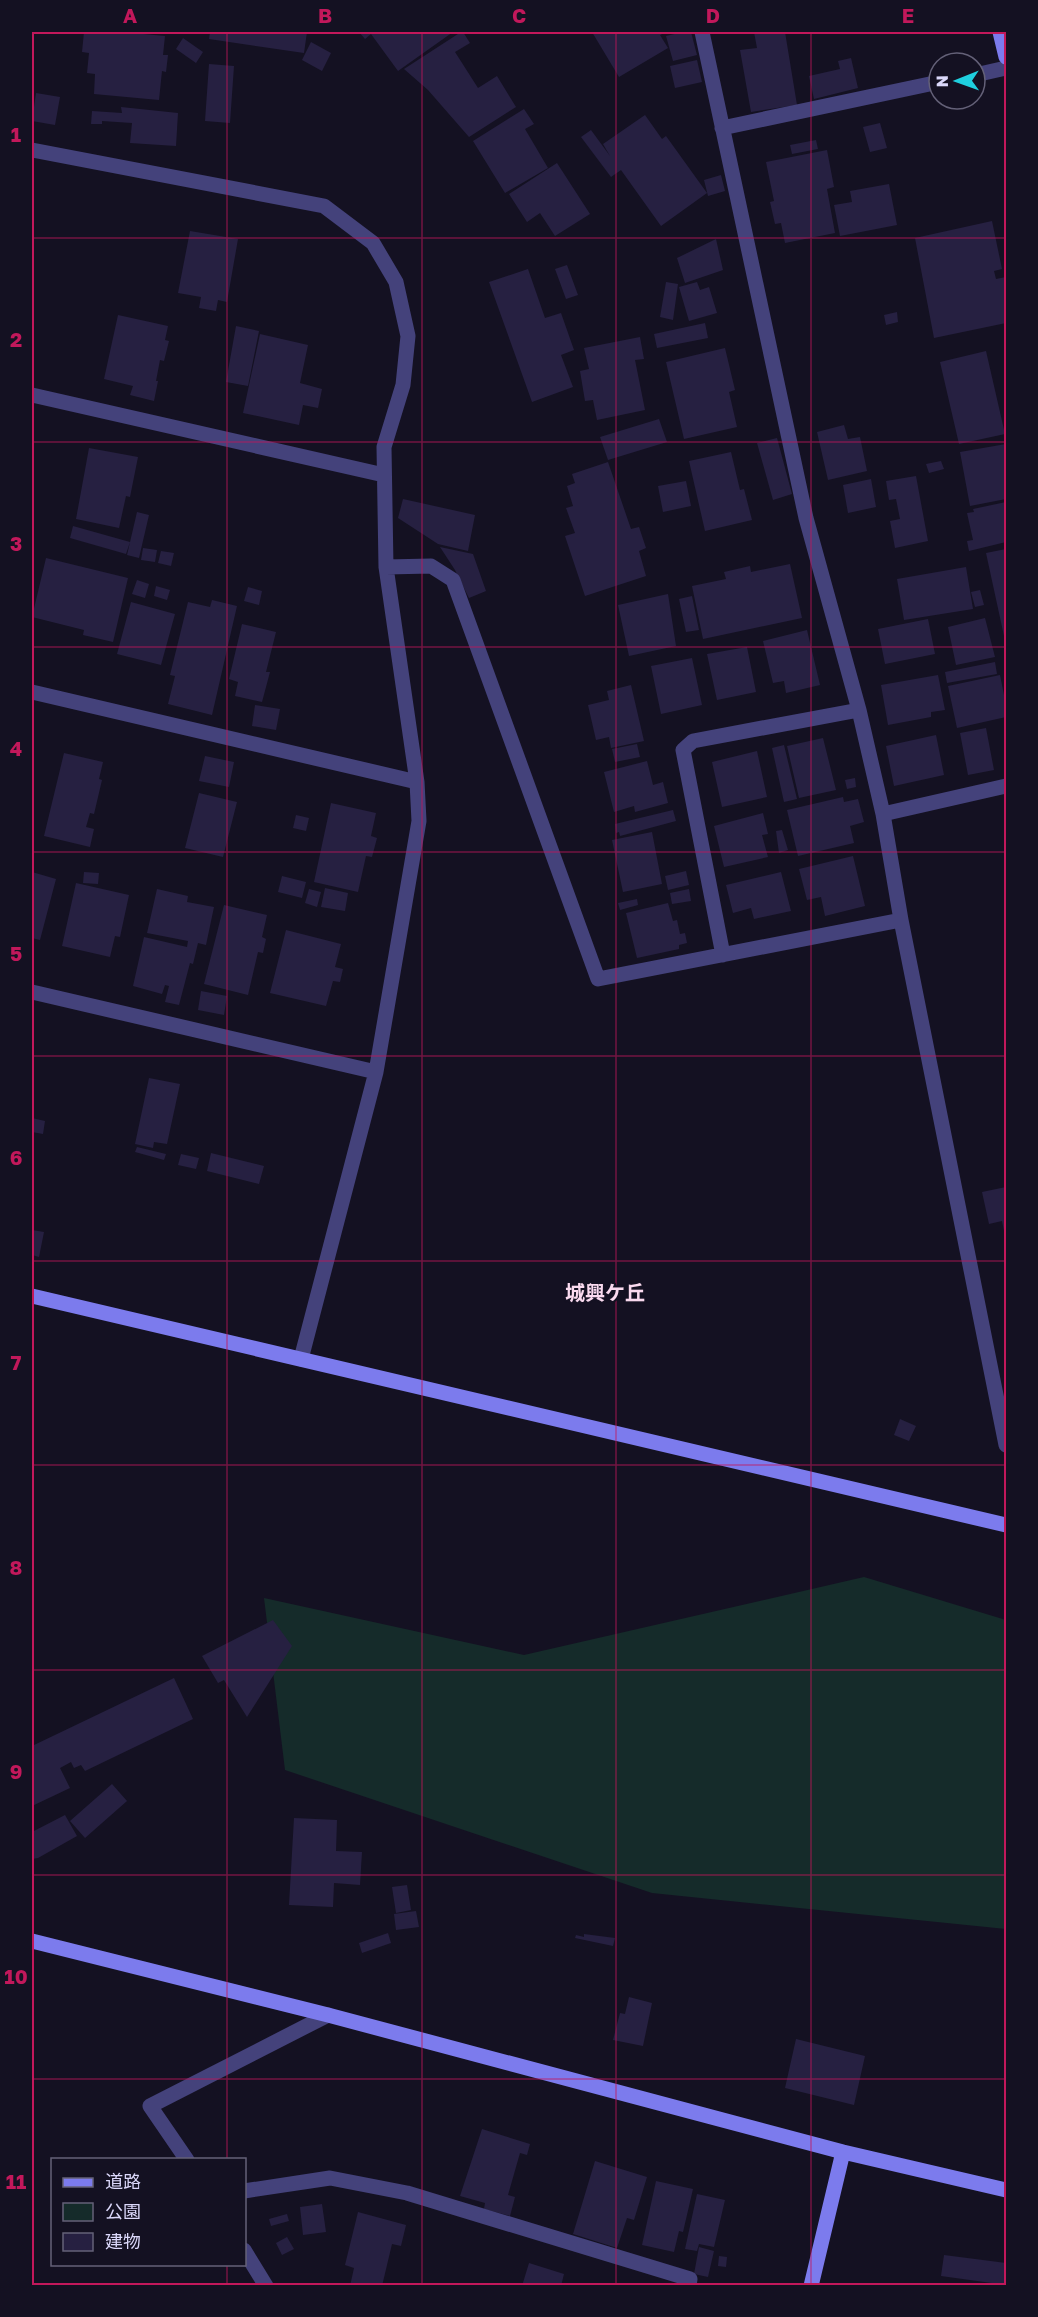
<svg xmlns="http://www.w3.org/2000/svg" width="1038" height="2317" font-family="'Golos Text','Noto Sans JP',sans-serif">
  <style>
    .green { fill: #152b2a }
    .building { fill: #262041 }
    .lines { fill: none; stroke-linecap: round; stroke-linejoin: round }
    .street { stroke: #44427b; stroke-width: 15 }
    .secondary { stroke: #7c7bed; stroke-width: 15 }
    .grid { fill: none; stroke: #c2185b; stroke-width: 1.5; stroke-opacity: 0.55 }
    .labels { text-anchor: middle; stroke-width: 4.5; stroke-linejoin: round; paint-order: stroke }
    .neighbourhood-label { font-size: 20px; font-weight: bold; fill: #fadaef; stroke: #141122 }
    .neatline { fill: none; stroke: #c2185b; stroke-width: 2 }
    .grid-label { font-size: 20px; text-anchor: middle; font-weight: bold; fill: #c2185b }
  </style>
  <rect width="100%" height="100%" fill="#141122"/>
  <!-- green -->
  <path class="green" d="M864,1577L1006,1620V1929L652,1893L285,1770L264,1598L524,1655Z"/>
  <!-- building -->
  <path class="building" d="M84,32H122L165,36L163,55H168L166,72L162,71L159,100L94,94L95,74L87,73L89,53L82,52Z
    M210,32H307L304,53L209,39Z
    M359,32H453L398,71L371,34L365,39Z
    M461,32H463L470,43L455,52L478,88L497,76L516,107L469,137L428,90L404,69Z
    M592,32H666L660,35L668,48L619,77Z
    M683,32H691L697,55L673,61L666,36Z
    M754,32H785L797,105L751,112L740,50L757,48Z
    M183,38L203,52L196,63L176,49Z
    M311,42L331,53L322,71L302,60Z
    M851,58L858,88L814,99L809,76L840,69L838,61Z
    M697,60L702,82L675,88L670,66Z
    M209,64L234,66L230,123L205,121Z
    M36,93L60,97L55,125L32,121Z
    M121,107L178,113L176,146L130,143L132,123L102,121V124H91L92,111L122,113Z
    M524,109L534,124L525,129L548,168L505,193L473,141Z
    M645,115L662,139L666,136L707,193L661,226L621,170L611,177L581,137L591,130L610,156L603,144Z
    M880,123L887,148L870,152L863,127Z
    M816,140L818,149L792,154L790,145Z
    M827,150L834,187L827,189L835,233L785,243L781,223L775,224L770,202L774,201L766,162Z
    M557,163L590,214L555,236L540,213L527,222L509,194Z
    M721,175L725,191L708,196L704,180Z
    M889,184L897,225L840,236L834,205L852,202L850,191Z
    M992,221L1002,269L994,271L996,279L1006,277V323L934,338L915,238Z
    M190,231L238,239L227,302L218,300L216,311L199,308L201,297L178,293Z
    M716,239L723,270L685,283L677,258Z
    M567,265L578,295L566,299L555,269Z
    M528,269L545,318L561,313L574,350L561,355L573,387L532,402L489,282Z
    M666,282L678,284L673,320L660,317Z
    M697,282L700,290L709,287L717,313L689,321L679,287Z
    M897,312L898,322L886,325L884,315Z
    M118,315L168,326L165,340L169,341L164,361L160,360L156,381H158L154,401L130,395L133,386L104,379Z
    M705,323L708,338L657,348L654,334Z
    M236,326L259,331L248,386L226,382Z
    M260,334L308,345L300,383L322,389L318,408L303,405L299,425L243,413Z
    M640,337L644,359L635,360L645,410L597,420L593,400L585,401L580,371L589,369L584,348Z
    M725,348L735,390L729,392L737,427L684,439L666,362Z
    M986,351L1005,434L959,444L940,362Z
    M659,419L667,442L608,460L600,437Z
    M844,425L848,439L860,437L867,471L828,480L817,432Z
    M777,438L792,494L773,500L757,443Z
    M1006,444V499L970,506L960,452Z
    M89,448L138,457L130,497L126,496L119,528L76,519Z
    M731,452L740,490L744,489L752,520L705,531L689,461Z
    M941,461L944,469L929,473L926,464Z
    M608,462L631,529L639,527L646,548L639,551L646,576L585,596L565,536L575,533L566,508L573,506L567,486L575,483L572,474Z
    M916,476L928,541L895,548L890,521L900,519L896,499L889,500L886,481Z
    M871,479L876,507L848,513L843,485Z
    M686,481L691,506L663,512L658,486Z
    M403,499L475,515L468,551L438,544L398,518Z
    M1006,502V542L969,551L967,541L973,540L967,513L974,512L973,509Z
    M137,512L149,515L139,558L127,555Z
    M73,526L130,542L126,554L70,538Z
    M440,547L473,554L486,591L469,598L455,570Z
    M143,548L157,550L155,562L141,560Z
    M1006,549V636H1004L986,553Z
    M161,551L174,553L171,566L158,563Z
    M46,558L128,578L113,642L83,635L84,630L32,617Z
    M790,564L802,618L703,639L692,586L726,579L724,572L750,566L751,572Z
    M966,567L973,609L904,620L897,579Z
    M137,580L149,584L145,598L132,594Z
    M156,586L170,590L167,600L154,596Z
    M248,587L262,591L259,605L244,601Z
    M980,590L984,605L975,607L971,592Z
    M668,594L676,646L629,656L618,605Z
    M692,596L699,630L686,632L679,599Z
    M212,600L237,606L212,715L168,704L175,676L170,675L188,602L210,607Z
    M131,602L175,614L161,665L117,654Z
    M985,618L995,657L956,665L948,627Z
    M928,619L935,654L885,664L878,629Z
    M242,624L276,632L266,672H270L262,702L235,696L238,682L229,679Z
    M807,630L820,685L786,693L784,681L773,683L763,641Z
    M747,647L756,692L717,700L707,654Z
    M692,658L702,705L661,714L651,666Z
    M995,662L997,674L947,683L945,672Z
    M938,675L945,710L931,712V717L888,725L881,685Z
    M1000,675L1006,705V717L957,728L948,686Z
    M631,685L644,741L611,748L609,737L596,740L588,705L609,700L607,691Z
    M255,705L280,709L276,730L252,726Z
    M986,728L994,770L968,775L960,733Z
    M936,735L944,775L894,786L886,746Z
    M823,738L836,790L799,798L787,746Z
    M637,744L640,757L615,762L612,749Z
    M784,745L797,799L784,802L772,748Z
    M757,751L767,797L722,807L712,762Z
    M64,753L103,762L99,779L102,780L94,814L90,813L86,827L94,829L90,847L44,836Z
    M205,756L234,762L229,787L199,781Z
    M647,761L653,785L663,782L668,803L635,812L634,806L614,812L604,772Z
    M855,778L856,787L847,789L845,780Z
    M199,793L237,802L223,857L185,848Z
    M843,797L844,802L858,799L864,822L850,826L854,843L798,856L787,810Z
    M331,803L376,813L371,836L377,838L372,857L366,856L358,892L314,882Z
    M673,810L676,821L620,836L619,832L616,833L615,824Z
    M763,813L768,834L762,835L768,857L724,867L714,826Z
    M296,815L309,818L306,831L293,828Z
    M782,830L788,850L779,853L776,831Z
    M652,832L662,884L623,892L612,840Z
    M853,856L865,906L825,916L821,897L807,900L799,869Z
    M686,871L689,885L668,890L665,876Z
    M32,872L56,879L40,940L32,938Z
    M84,872L99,873L98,884L83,883Z
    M781,872L791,911L754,919L751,908L733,913L726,885Z
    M282,876L306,882L302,898L278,892Z
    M76,883L129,895L120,937L115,936L110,957L62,946Z
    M325,888L348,893L345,911L321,907Z
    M157,889L188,896L187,902L214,907L206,945L198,943L193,964L190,963L179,1005L165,1002L169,986L165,985L162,994L133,986L144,937L187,947L188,941L147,933Z
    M309,889L321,892L317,907L305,903Z
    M689,889L691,901L672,904L670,893Z
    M637,899L638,905L620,910L618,903Z
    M668,903L673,921L677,920L680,934L685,933L687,943L679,945V949L637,958L626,913Z
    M224,905L267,915L262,937L266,939L263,953L258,952L248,995L204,984Z
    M286,930L341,944L335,967L343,969L340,982L333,981L326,1006L270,993Z
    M201,991L227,996L224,1015L198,1010Z
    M149,1078L180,1084L167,1144L154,1142L153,1148L135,1144Z
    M32,1118L45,1121L43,1134L32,1132Z
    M137,1147L166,1154L164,1160L135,1152Z
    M211,1153L264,1166L259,1184L207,1171Z
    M181,1154L199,1158L196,1169L178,1165Z
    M1006,1187V1236H1005L1002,1221L989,1224L982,1192Z
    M32,1230L44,1232L39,1257L32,1255Z
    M900,1419L916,1426L909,1441L894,1435Z
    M273,1620L292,1646L247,1717L224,1680L218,1683L202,1656Z
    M174,1678L193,1719L85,1771L81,1765L74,1768L71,1762L60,1768L70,1788L32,1806V1746Z
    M112,1784L127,1801L85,1838L70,1821Z
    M65,1815L77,1836L38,1858L32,1859V1832Z
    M294,1818L337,1820L336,1851L362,1852L360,1885L334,1883L333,1907L289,1905Z
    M407,1885L411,1910L396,1913L392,1887Z
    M416,1911L419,1927L396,1930L394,1914Z
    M388,1933L391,1943L362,1953L359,1943Z
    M584,1934L615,1938L613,1946L575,1938L576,1935L584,1937Z
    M629,1997L652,2003L643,2046L613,2040L620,2013L625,2014Z
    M796,2039L865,2056L854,2105L785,2088Z
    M482,2129L530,2144L527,2155L520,2153L508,2195L515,2197L510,2216L484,2209L485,2203L460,2196Z
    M595,2161L647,2177L634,2220L627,2218L617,2248L573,2234Z
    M656,2181L693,2189L683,2232L679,2231L674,2252L642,2245Z
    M697,2194L725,2200L714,2247L699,2244L697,2251L685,2249Z
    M322,2204L326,2232L303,2235L300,2207Z
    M358,2212L406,2225L401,2246L392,2244L382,2286H350L354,2268L345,2265Z
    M287,2214L289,2221L271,2226L269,2219Z
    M287,2237L294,2249L282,2255L276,2243Z
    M699,2247L714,2251L708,2277L694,2274Z
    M944,2255L1006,2263V2285L941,2276Z
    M719,2256L727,2257L726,2267L718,2266Z
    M529,2263L564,2274L561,2286H522Z"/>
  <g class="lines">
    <!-- street -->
    <path class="street" d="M702,32L806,518L859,710L883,814L901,920L1006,1445
      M975,75L1006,68
      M722,128L939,82
      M32,150L324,206L373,243L396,282L408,336L403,385L384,447L386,567L417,782L419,821L376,1072L301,1359
      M32,395L384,475
      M386,567L431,566L453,580L598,979L901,920
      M32,692L417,782
      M883,814L1006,786
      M723,955L683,750L693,741L859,710
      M32,992L376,1072
      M187,2160L150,2106L328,2015
      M244,2191L330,2178L407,2193L690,2279L689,2286
      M244,2250L266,2286"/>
    <!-- secondary -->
    <path class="secondary" d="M1000,32L1006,57
      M32,1296L1006,1525
      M32,1941L328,2015L843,2152L1006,2190
      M811,2286L843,2152"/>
  </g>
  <!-- grid -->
  <path class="grid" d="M227,32V2160M422,32V2286M616,32V2286M811,32V2286M32,238H1006M32,442H1006M32,647H1006M32,852H1006M32,1056H1006M32,1261H1006M32,1465H1006M32,1670H1006M32,1875H1006M32,2079H1006M227,2264V2286"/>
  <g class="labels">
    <!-- neighbourhood labels -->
    <g class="neighbourhood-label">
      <text x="605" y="1300">城興ケ丘</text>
    </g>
  </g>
  <!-- border -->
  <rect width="1038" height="2317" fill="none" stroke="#141122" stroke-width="66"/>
  <!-- legend -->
  <rect x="51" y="2158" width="195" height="108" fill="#141122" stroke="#646178" stroke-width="1.5"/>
  <rect x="63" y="2178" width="30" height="9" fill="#7c7bed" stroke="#646178" stroke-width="1.5"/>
  <text x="105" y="2188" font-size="18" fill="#dbd8fa">道路</text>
  <rect x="63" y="2203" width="30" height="18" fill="#152b2a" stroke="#646178" stroke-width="1.5"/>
  <text x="105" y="2218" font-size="18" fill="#dbd8fa">公園</text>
  <rect x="63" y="2233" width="30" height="18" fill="#262041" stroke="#646178" stroke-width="1.5"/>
  <text x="105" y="2248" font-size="18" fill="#dbd8fa">建物</text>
  <!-- north arrow -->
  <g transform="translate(957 81) rotate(269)"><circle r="28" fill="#141122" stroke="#646178" stroke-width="1.5"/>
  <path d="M0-4.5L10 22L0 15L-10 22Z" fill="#1fcfdf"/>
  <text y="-9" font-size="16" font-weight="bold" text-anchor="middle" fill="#dbd8fa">N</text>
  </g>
  <rect x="33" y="33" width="972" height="2251" class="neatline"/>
  <g class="grid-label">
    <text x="130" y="23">A</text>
    <text x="325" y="23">B</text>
    <text x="519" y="23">C</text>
    <text x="713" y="23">D</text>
    <text x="908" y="23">E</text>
    <text x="16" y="142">1</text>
    <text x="16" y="347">2</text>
    <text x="16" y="551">3</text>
    <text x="16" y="756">4</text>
    <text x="16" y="961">5</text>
    <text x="16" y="1165">6</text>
    <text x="16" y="1370">7</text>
    <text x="16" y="1575">8</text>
    <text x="16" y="1779">9</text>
    <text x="16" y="1984">10</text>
    <text x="16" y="2189">11</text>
  </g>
</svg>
